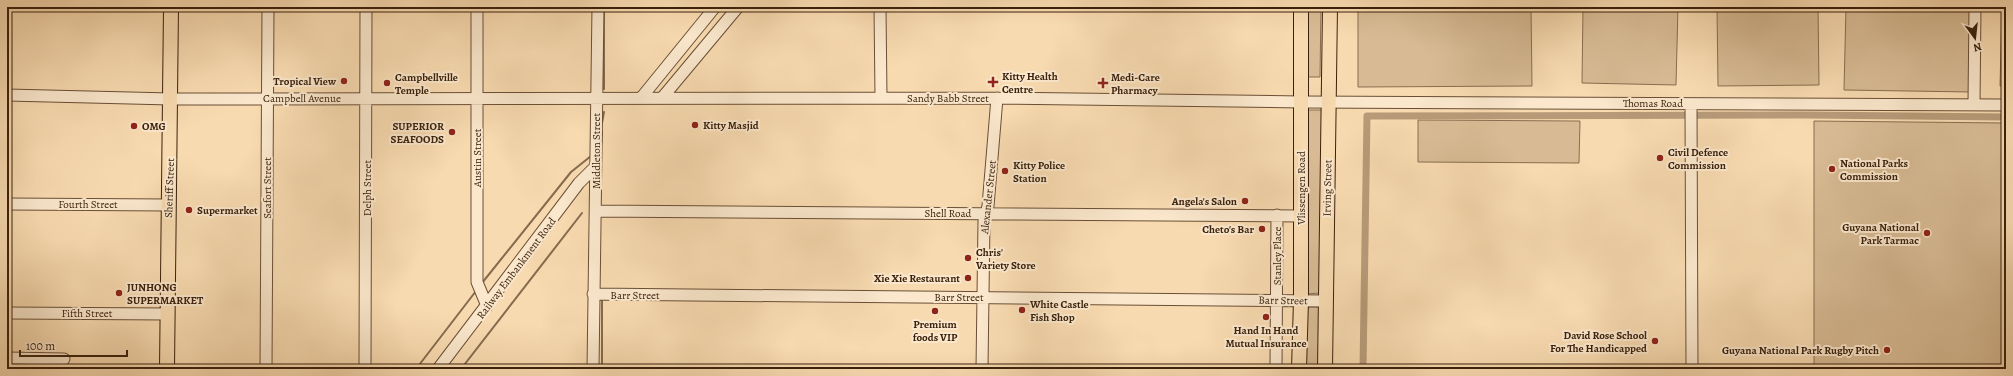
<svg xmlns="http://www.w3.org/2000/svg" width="2013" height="376" font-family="Alegreya,serif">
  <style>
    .green { fill: #d8bb94; stroke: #896e50 }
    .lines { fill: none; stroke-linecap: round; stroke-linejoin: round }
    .stream { stroke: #856a4e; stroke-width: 2 }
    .canal { stroke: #b79b79; stroke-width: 7 }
    .minor-casing { stroke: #6a4f36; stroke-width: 13 }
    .major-casing { stroke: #3a210d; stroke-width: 16 }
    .minor { stroke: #fae7cc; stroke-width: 11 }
    .major { stroke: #f8dab0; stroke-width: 14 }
    .poi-dot { fill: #8f2418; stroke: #fae7cc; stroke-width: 1.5 }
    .labels { text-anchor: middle; stroke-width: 4; stroke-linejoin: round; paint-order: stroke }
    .poi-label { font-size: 11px; font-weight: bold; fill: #3a210d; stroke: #fae7cc; text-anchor: start }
    .street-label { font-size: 11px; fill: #3a210d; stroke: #fae7cc }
  </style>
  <rect width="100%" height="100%" fill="#f8dab0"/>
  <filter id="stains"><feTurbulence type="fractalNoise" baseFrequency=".005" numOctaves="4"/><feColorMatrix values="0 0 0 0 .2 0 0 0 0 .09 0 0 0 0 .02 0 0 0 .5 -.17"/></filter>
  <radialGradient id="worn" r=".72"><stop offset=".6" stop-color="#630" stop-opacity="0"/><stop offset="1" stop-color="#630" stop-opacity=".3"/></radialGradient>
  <!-- green -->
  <path class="green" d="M1306,7H1321L1320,77H1306Z
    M1358,7H1531L1532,86L1358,87Z
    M1583,7H1678L1676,85L1582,83Z
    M1717,7H1818L1819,85L1718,86Z
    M1846,7H1972L1971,92L1844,90Z
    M2002,7H2006V86H2000Z
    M1308,110H1323L1320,293L1306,294Z
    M1418,120L1580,121L1579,163L1418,162Z
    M1814,121L2006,123V369H1814Z
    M1306,307H1321L1320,369H1305Z"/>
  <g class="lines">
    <!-- stream -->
    <path class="stream" d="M604,89V7
      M602,123L604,112
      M601,148L602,131
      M482,283L571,172L591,156
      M416,369L476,291
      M461,369L582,213
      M602,369V301"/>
    <!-- canal -->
    <path class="canal" d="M1363,369L1367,116L1808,115L2006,117"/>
    <defs>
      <path id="minor" d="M477,7V282L487,306
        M880,7L881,98
        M7,95L171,99L997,98L1301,102L2006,105
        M641,98L715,7
        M662,98L738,7
        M1691,104L1692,369
        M1974,104L1975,7
        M7,204L168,205
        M596,211L1301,216
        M593,294L1325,301
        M7,313L167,314
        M7,358L64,359
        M266,369L268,7
        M365,369L366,7
        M438,369L579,183L595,167
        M593,369L598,7
        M982,369L984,221L988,206L997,98
        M1276,369L1277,215"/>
      <path id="major" d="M167,369L171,7
        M1299,369L1301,300V7
        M1325,369L1330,7"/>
    </defs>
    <!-- minor casing -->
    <use href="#minor" class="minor-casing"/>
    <!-- major casing -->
    <use href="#major" class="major-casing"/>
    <!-- minor -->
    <use href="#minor" class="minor"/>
    <!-- major -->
    <use href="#major" class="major"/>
  </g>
  <!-- markers -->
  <g class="poi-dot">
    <circle cx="344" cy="81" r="4"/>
    <path d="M991 76h4v4h4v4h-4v4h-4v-4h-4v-4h4z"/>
    <circle cx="387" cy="83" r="4"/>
    <path d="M1101 77h4v4h4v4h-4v4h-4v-4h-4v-4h4z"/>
    <circle cx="695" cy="125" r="4"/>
    <circle cx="134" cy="126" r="4"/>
    <circle cx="452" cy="132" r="4"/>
    <circle cx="1660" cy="158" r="4"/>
    <circle cx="1832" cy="169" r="4"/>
    <circle cx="1005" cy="171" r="4"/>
    <circle cx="1245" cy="201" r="4"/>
    <circle cx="189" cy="210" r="4"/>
    <circle cx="1262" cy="229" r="4"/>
    <circle cx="1927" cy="233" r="4"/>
    <circle cx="968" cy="258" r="4"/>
    <circle cx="968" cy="278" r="4"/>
    <circle cx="119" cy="293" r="4"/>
    <circle cx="1022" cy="310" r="4"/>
    <circle cx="935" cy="311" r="4"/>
    <circle cx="1266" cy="317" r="4"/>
    <circle cx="1655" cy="341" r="4"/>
    <circle cx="1887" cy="350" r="4"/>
  </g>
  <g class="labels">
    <!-- poi labels -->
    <g class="poi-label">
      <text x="1002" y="80">Kitty Health<tspan x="1002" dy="13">Centre</tspan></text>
      <text x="395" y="81">Campbellville<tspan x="395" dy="13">Temple</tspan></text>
      <text x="1111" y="81">Medi-Care<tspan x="1111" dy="13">Pharmacy</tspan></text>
      <text x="336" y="85" text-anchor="end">Tropical View</text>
      <text x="703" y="129">Kitty Masjid</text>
      <text x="142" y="130">OMG</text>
      <text x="444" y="130" text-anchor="end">SUPERIOR<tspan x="444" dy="13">SEAFOODS</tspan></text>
      <text x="1668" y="156">Civil Defence<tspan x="1668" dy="13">Commission</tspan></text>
      <text x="1840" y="167">National Parks<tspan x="1840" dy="13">Commission</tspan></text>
      <text x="1013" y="169">Kitty Police<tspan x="1013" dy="13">Station</tspan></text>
      <text x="1237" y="205" text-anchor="end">Angela's Salon</text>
      <text x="197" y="214">Supermarket</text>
      <text x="1919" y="231" text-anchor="end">Guyana National<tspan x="1919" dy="13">Park Tarmac</tspan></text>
      <text x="1254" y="233" text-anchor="end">Cheto's Bar</text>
      <text x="976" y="256">Chris'<tspan x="976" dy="13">Variety Store</tspan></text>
      <text x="960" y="282" text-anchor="end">Xie Xie Restaurant</text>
      <text x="127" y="291">JUNHONG<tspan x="127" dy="13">SUPERMARKET</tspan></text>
      <text x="1030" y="308">White Castle<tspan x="1030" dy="13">Fish Shop</tspan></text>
      <text x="935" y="328" text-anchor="middle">Premium<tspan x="935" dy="13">foods VIP</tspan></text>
      <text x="1266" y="334" text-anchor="middle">Hand In Hand<tspan x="1266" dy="13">Mutual Insurance</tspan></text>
      <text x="1647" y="339" text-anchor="end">David Rose School<tspan x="1647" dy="13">For The Handicapped</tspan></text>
      <text x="1879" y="354" text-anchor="end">Guyana National Park Rugby Pitch</text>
    </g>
    <!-- street labels -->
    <g class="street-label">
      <text x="302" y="102">Campbell Avenue</text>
      <text x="948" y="102">Sandy Babb Street</text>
      <text x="1653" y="107">Thomas Road</text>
      <text transform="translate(596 151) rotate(-90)" y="4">Middleton Street</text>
      <text transform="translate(477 158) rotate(-90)" y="4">Austin Street</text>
      <text transform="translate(169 188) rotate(-88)" y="4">Sheriff Street</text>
      <text transform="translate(267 188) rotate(-90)" y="4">Seafort Street</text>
      <text transform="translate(367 188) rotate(-90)" y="4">Delph Street</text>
      <text transform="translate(1301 188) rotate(-90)" y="4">Vlissengen Road</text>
      <text transform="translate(1327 188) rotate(-89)" y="4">Irving Street</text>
      <text transform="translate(988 197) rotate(-84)" y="4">Alexander Street</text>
      <text x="88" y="208">Fourth Street</text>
      <text x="948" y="217">Shell Road</text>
      <text transform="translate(1277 256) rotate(-90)" y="4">Stanley Place</text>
      <text transform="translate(516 268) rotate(-53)" y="4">Railway Embankment Road</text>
      <text x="635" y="299">Barr Street</text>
      <text x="959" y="301">Barr Street</text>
      <text transform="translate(1283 300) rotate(1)" y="4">Barr Street</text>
      <text x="87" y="317">Fifth Street</text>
    </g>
  </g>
  <!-- margin -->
  <rect width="2013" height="376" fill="none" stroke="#f8dab0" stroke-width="24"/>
  <rect x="8" y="8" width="1997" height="360" fill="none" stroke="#3a210d" stroke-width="2"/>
  <rect x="12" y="12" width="1989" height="352" fill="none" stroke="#3a210d"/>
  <!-- north arrow -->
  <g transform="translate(1975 38) rotate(165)" stroke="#fae7cc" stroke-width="3" paint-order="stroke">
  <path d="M0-3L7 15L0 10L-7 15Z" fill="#3a210d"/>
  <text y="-6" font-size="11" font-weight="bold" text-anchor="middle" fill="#3a210d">N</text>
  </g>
  <!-- scale -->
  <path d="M20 350v6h107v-6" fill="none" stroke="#3a210d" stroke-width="2"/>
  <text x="26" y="350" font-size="12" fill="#3a210d" stroke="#fae7cc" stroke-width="3" paint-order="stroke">100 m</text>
  <rect width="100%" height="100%" filter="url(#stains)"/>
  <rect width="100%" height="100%" fill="url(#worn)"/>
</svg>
